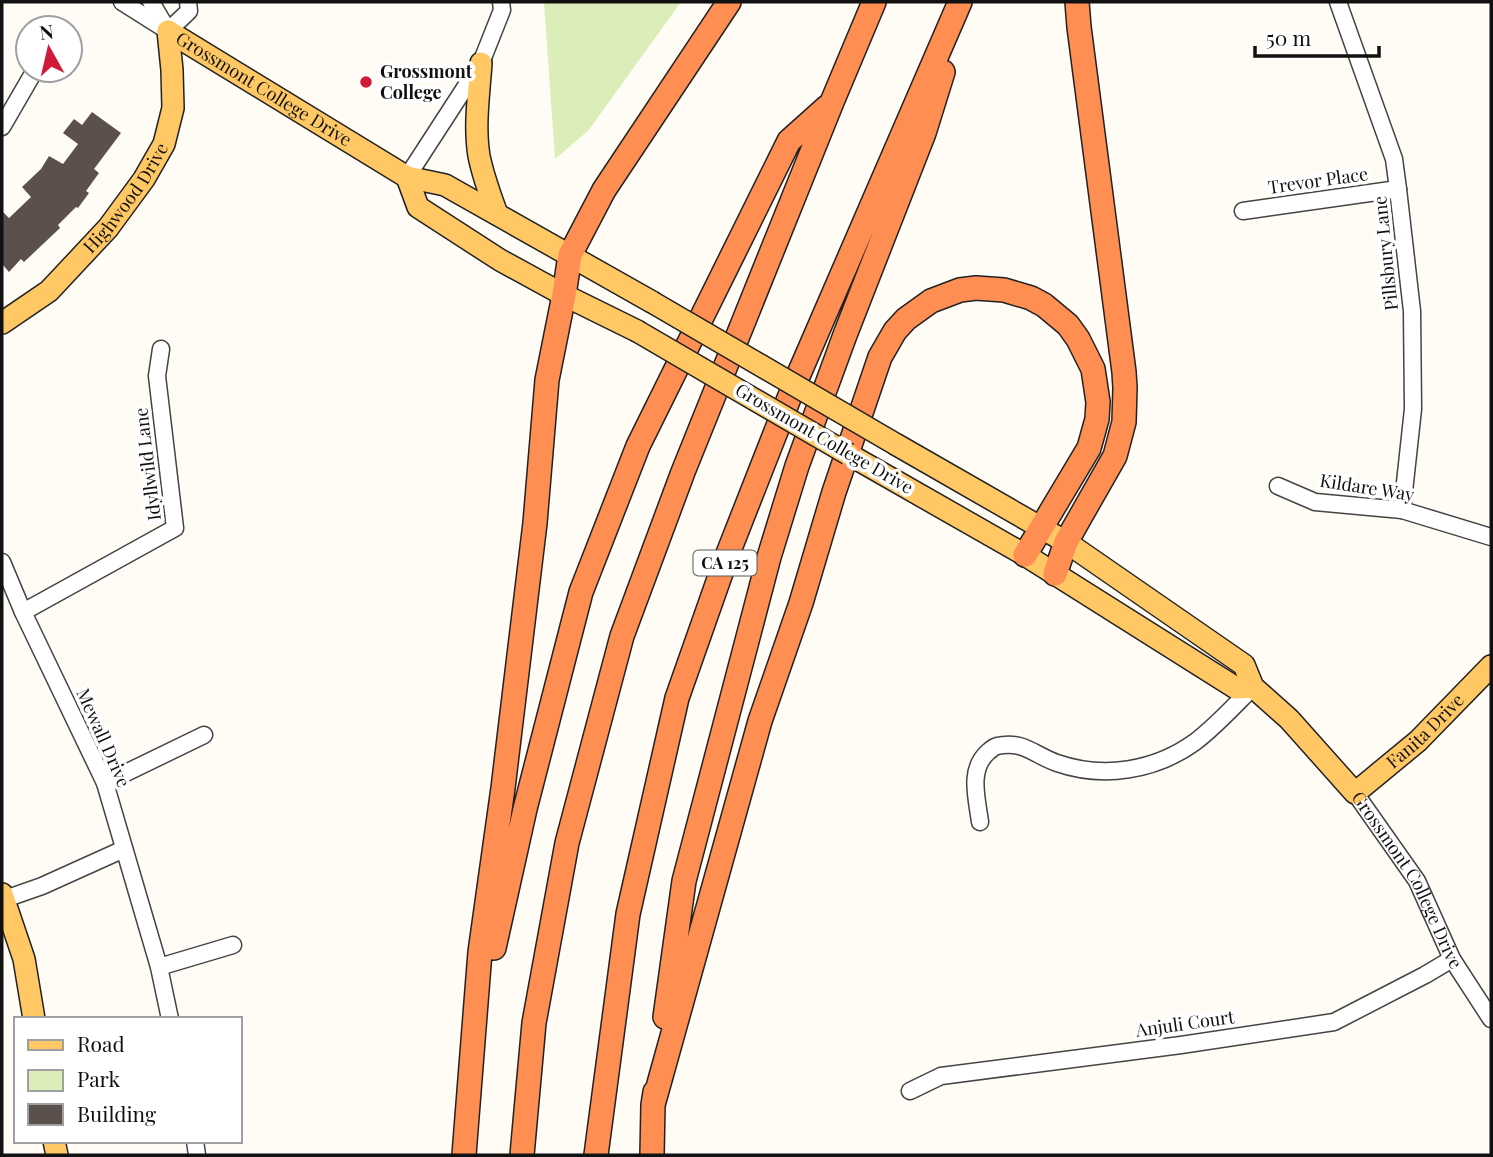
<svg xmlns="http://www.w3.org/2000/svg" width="1493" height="1157" font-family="'Playfair Display',serif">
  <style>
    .green { fill: #dbeeb9 }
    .building { fill: #5b504c }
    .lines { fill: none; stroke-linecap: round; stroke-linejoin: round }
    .minor-casing { stroke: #444; stroke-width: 19 }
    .major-casing { stroke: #222; stroke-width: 24 }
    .highway-casing { stroke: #222; stroke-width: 26 }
    .minor { stroke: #fff; stroke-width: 16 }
    .major { stroke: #ffc865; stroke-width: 21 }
    .highway { stroke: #ff8e53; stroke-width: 23 }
    .major-bridge-casing { stroke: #222; stroke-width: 24; stroke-linecap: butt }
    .major-bridge { stroke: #ffc865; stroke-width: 21 }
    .poi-dot { fill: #cf1b38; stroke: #fff; stroke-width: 2.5 }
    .labels { text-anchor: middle; stroke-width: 7; stroke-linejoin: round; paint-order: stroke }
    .shield { fill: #fff; stroke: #585858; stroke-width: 2 }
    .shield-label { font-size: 16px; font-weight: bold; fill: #111 }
    .poi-label { font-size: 18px; font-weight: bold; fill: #111; stroke: #fff; text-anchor: start }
    .street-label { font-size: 18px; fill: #111; stroke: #fff }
  </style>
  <rect width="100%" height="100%" fill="#fffcf5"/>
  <!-- green -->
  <path class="green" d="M544,2H681L588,131L555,159Z"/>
  <!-- building -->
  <path class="building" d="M92,112L121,133L94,169L99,173L86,191L89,193L78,208L76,207L58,225L60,228L24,262L21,259L9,272L2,264V211L9,218L31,197L22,187L41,169L49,156L63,164L78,144L63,133L74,119L82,125Z"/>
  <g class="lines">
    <defs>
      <g id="minor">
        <path d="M122,2L168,31"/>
        <path d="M151,2L167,29"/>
        <path d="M1338,2L1394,159L1398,189L1412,311L1413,409L1402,510"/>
        <path d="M168,31L189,11L188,2"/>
        <path d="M2,127L35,70"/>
        <path d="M407,177L481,63L502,10L501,2"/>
        <path d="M1243,211L1398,189"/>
        <path d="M1278,486L1315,502L1402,510L1491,537"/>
        <path d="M2,562L23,612L105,783L159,967L170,1019"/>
        <path d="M23,612L175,528L157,376L161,349"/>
        <path d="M105,783L204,735"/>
        <path id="s1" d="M1355,793L1417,881L1452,959L1491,1019"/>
        <path d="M980,822C977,798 968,770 988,752C992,749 993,747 997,746C1023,740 1034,755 1057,763C1103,779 1155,771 1195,742C1216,726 1234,706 1253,687"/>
        <path d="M2,900L42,886L124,849"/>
        <path d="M159,967L233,945"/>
        <path d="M910,1091L941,1076L1181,1045L1334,1022L1425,975L1452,959"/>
        <path d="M195,1141L197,1155"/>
      </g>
      <g id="major">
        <path id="s2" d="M168,31L407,177L445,185L652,302"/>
        <path d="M481,63C479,93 474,126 479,156C483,176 490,195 497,214"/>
        <path d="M407,177L418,207L500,260L564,295L637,331"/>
        <path id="s3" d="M2,323L49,291L108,228L144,179L164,144L173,108L172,70L168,31"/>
        <path id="s4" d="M897,445L1066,542L1244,665L1253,687L1289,719L1355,793L1418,741L1491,666"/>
        <path d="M848,454L1025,555L1236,688L1253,687"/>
        <path d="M2,894L24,959L34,1019"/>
        <path d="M54,1141L57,1155"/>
      </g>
      <path id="highway" d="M1055,574L1066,542L1115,456L1124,422L1125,388L1124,372L1079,27L1077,2
        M494,948L525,809L581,592L638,446L789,141L827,107
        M665,1017L684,881L769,557L797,466L845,335L924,133L943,72
        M653,1105L760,721L801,603L834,492L880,357L895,331L906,319L931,301L960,290L976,288L1004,290L1031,298L1044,305L1068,325L1078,339L1093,369L1098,402L1097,419L1089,448L1025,555
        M464,1155L480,952L503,788L535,523L547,380L564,295L570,255L604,190L729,2
        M522,1155L534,1023L567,843L622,636L683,472L832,102L874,2
        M596,1155L628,914L677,698L727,556L795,383L960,2
        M652,1155L653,1105L655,1092"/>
    </defs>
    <!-- minor casing -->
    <use href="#minor" class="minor-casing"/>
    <!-- major casing -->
    <use href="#major" class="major-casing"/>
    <!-- highway casing -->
    <use href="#highway" class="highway-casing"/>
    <!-- minor -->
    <use href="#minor" class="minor"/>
    <!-- major -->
    <use href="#major" class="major"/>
    <!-- highway -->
    <use href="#highway" class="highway"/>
    <defs>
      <path id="major-bridge" d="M652,302L897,445
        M637,331L848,454"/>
    </defs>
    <!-- major-bridge casing -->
    <use href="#major-bridge" class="major-bridge-casing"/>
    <!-- major-bridge -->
    <use href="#major-bridge" class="major-bridge"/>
  </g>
  <!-- markers -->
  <circle class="poi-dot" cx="366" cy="82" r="7"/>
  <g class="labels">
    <!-- shield labels -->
    <rect class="shield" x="693.5" y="550.5" width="63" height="25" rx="5"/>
    <g class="shield-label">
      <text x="725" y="569">CA 125</text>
    </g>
    <!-- poi labels -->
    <g class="poi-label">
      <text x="380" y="78">Grossmont<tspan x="380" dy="21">College</tspan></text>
    </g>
    <!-- street labels -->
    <g class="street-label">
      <text dy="6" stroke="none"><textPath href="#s2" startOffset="112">Grossmont College Drive</textPath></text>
      <text transform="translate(1318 181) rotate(-8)" y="6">Trevor Place</text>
      <text dy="6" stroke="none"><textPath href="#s3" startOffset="178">Highwood Drive</textPath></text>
      <text transform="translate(1386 253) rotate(-96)" y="6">Pillsbury Lane</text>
      <text transform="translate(824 439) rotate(30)" y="6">Grossmont College Drive</text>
      <text transform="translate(148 464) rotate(-97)" y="6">Idyllwild Lane</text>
      <text transform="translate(1367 488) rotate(9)" y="6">Kildare Way</text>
      <text dy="6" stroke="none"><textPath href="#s4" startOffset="676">Fanita Drive</textPath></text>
      <text transform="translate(103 738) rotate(66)" y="6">Mewall Drive</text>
      <text dy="6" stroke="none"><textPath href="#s1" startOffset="102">Grossmont College Drive</textPath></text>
      <text transform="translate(1185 1024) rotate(-8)" y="6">Anjuli Court</text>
    </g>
  </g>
  <!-- border -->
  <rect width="1493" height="1157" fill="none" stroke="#111111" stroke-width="7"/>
  <!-- legend -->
  <rect x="14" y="1017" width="228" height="126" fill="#ffffff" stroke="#a0a0a0" stroke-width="2"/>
  <rect x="28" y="1040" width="35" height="10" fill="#ffc865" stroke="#a0a0a0" stroke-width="2"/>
  <text x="77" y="1052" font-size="21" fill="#111111">Road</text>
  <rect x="28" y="1070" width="35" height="21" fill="#dbeeb9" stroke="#a0a0a0" stroke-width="2"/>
  <text x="77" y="1087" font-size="21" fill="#111111">Park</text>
  <rect x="28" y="1104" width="35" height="21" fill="#5b504c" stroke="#a0a0a0" stroke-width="2"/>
  <text x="77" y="1122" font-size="21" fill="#111111">Building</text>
  <!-- north arrow -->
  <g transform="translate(49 49) rotate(352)"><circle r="33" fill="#ffffff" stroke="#a0a0a0" stroke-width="2"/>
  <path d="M0-5L12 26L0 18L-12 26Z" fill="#cf1b38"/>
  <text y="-10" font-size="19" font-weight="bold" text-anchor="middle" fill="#111111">N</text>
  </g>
  <!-- scale -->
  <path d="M1255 46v10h124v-10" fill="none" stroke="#111111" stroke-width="3.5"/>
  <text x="1266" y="46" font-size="21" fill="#111111" stroke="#ffffff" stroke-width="5" paint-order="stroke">50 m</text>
</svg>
